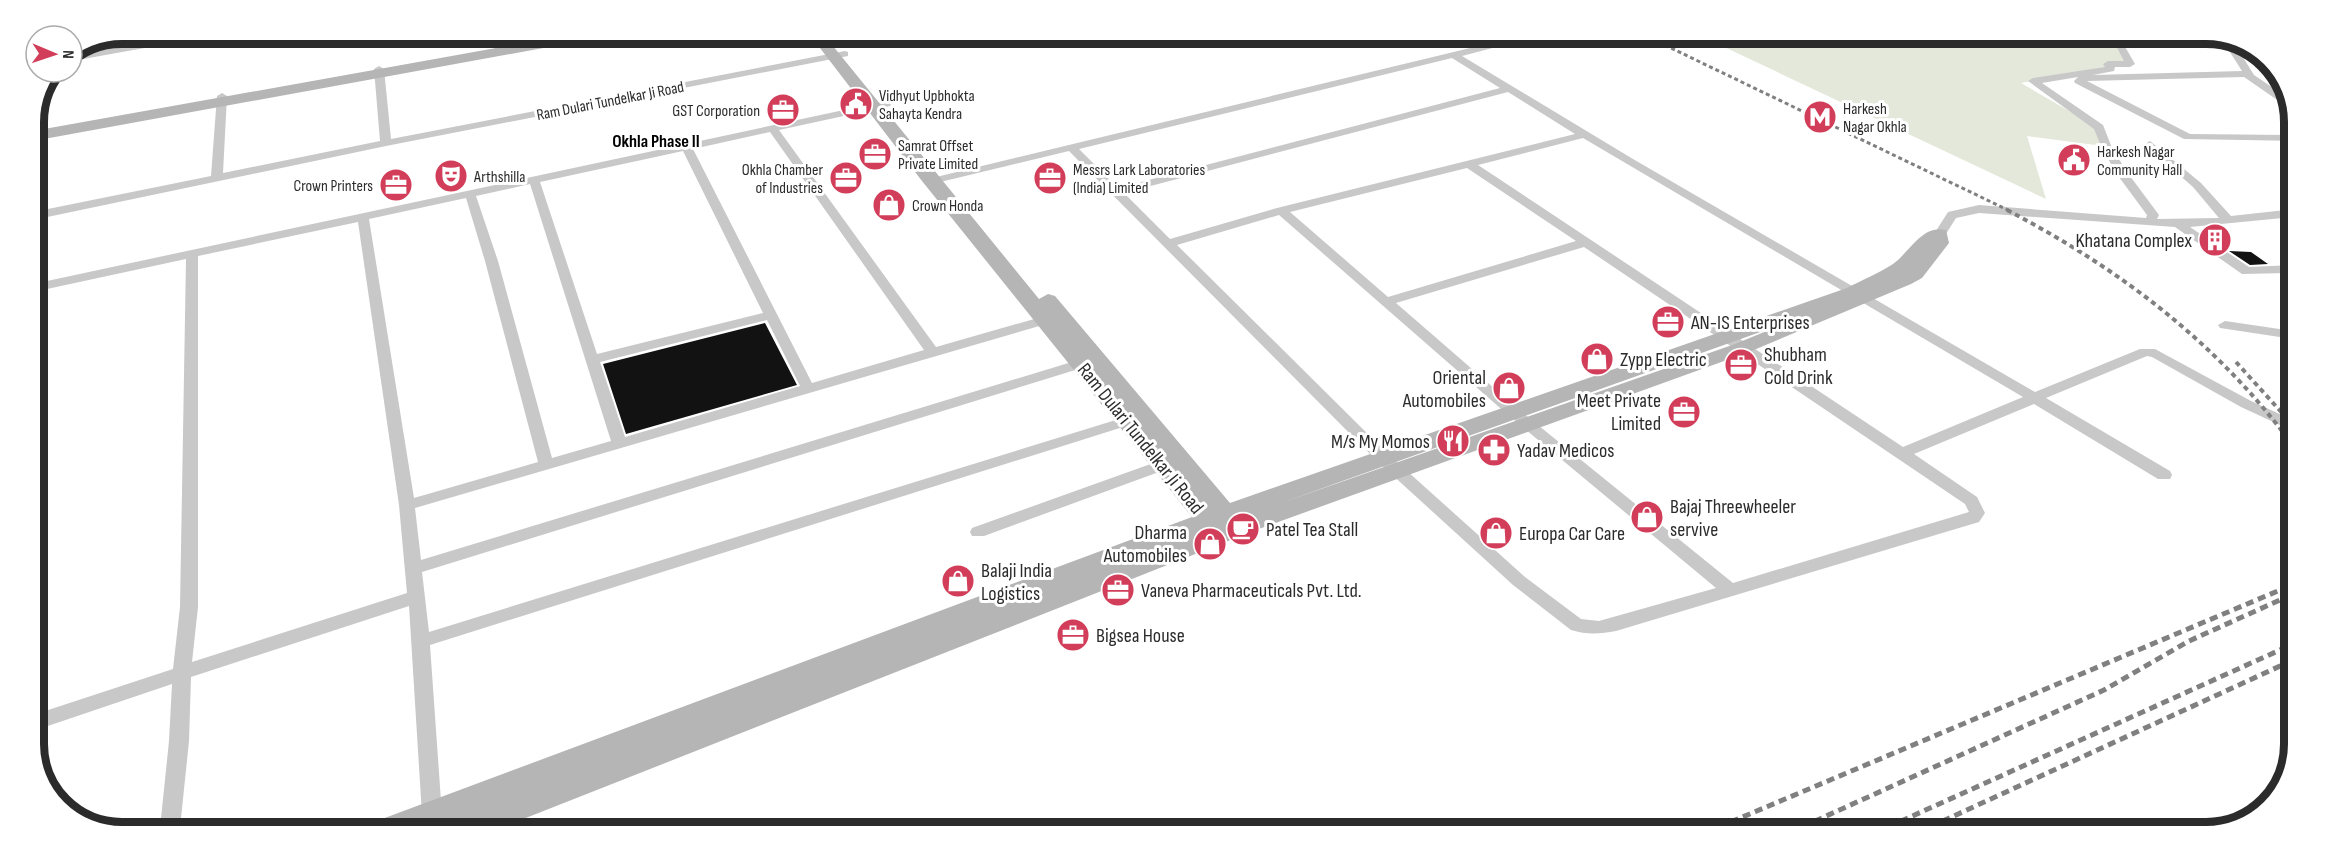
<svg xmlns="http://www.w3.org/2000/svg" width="2328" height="866" font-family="'Sofia Sans Condensed',sans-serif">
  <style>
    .green { fill: #e3e8da }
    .building { fill: #121212 }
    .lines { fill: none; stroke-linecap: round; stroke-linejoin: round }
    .street { fill: #c8c8c8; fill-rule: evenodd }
    .secondary { fill: #b5b5b5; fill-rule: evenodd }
    .rail-far2 { stroke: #808080; stroke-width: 3; stroke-dasharray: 4 3; stroke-linecap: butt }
    .rail-far1 { stroke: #808080; stroke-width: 4; stroke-dasharray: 5 4; stroke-linecap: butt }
    .rail { stroke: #808080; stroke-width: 5; stroke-dasharray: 8 5; stroke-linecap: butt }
    .labels { text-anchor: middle; stroke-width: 6; stroke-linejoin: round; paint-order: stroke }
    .far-poi-label { font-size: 16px; fill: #2b2b2b; stroke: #fff; text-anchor: start }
    .far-street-label { font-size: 16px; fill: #2b2b2b; stroke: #fff }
    .far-neighbourhood-label { font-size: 18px; font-weight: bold; fill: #000; stroke: #fff }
    .poi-label { font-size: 20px; fill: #2b2b2b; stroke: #fff; text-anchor: start }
    .street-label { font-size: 20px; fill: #2b2b2b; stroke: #fff }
    .rim { fill: none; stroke: #2b2b2b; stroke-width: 8 }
  </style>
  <rect width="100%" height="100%" fill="#fff"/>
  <!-- green -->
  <path class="green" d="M1703,37L2112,38L2132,62L2021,83L2095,126L2103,146L2027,136L2046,199Z"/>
  <!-- building -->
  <path class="building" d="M2229,251L2251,252L2268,264L2250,265Z
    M765,323L797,385L626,434L603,364Z"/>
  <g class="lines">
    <!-- street -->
    <path class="street" d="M205,33H228L72,61V55Z
      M488,34H498L505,52L503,54H497Z
      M1520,36H1538L1462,56L1633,159L2035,392L2140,349H2155L2251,401L2293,420V431L2241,407L2152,357L2147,356L2046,398L2170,471L2172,475L2170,479H2158L2034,404L1914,454L1977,497L1985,513L1979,522L1616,631C1600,634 1587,635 1571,630L1513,585L1377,461L1069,151L932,184L926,181L932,178ZM1452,58L1500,88L1118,188L1079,149ZM1508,92L1575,134L1277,208L1170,239L1124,193ZM1583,138L2023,397L1903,447L1478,165ZM1467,168L1576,241L1388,297L1290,212ZM1279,215L1507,414L1716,588L1599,621L1581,619L1525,577L1387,453L1177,245ZM1584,247L1965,504L1969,512L1733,583L1517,408L1396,303Z
      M2112,38H2120L2135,64L2130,67H2115L2114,71L2093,75L2242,71L2221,38H2231L2254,75L2288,98L2292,107L2286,106L2244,77L2087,81L2190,134L2295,135V141L2184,139L2075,83L2074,81L2078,77L2042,83L2103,125L2112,148L2127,172L2159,215L2157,219L2219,218L2193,187L2146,146L2145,144L2150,141L2201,183L2231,216L2294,209V217L2190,227L2249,267L2294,265V273L2242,274L2175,227L1979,213L1956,218L1944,237H1936L1934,234L1948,212L1979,205L2146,218L2147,215L2116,173L2102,148L2094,129L2028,81L2033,78L2105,67L2103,64L2108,61H2124Z
      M845,51L848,52V56L386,146L33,220V212L211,176L217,96L222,93L227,96L223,173L380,141L374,69L379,66L384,69L391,139Z
      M886,101L891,104L890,106L779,130L936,347L1055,313L1060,314L1062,317L1060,320L415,508L421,560L1075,361H1085L1087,364L1085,367L422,572L429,632L1132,415H1142L1144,418L1142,421L430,645L442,815L439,821L432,824L425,821L422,815L409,606L191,677L189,741L180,828H160L169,741L172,684L33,731V715L173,669L180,607L186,259L33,292V284ZM770,132L924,350L812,383L693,149ZM683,151L763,313L597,354L540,182ZM530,184L611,441L552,458L498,261L476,196ZM466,198L485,261L538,462L414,498L369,219ZM358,222L399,505L407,593L192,662L198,607V256ZM767,320L800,386L625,437L600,362Z
      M2225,321L2293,331V339L2220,328L2218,325Z
      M1173,456L1178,457L1181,461L1178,465L984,536H972L970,532L972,528Z"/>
    <!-- secondary -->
    <path class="secondary" d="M574,34H605L598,38L33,141V131Z
      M810,35H824L1039,299L1048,294L1055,296L1230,503L1847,288C1862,280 1879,273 1893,264C1910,252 1922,224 1946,230L1949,243L1922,278L1911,284L1749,352L1256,530L498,829H448L452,820L429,829H378L382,819L1192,517L922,181ZM1791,321L1735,344L1281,503Z"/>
    <!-- rail-far2 -->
    <path class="rail-far2" d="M1646,36L2010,211"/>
    <!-- rail-far1 -->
    <path class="rail-far1" d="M2007,210C2120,269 2216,342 2292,444
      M2236,362L2293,425"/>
    <!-- rail -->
    <path class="rail" d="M1707,832L2292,585
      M1791,832L2104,690L2189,641L2291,595
      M1877,832L2291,645
      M1919,832L2291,661"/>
  </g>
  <!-- icons -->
  <defs>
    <symbol id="civic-disc" viewBox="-11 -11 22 22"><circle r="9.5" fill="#d23e59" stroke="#fff"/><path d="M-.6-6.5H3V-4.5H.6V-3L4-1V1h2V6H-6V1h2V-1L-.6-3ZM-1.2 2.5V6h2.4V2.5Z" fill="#fff"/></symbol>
    <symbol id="office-disc" viewBox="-11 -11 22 22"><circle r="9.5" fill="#d23e59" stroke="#fff"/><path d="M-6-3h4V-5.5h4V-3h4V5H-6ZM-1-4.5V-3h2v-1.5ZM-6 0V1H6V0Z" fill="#fff"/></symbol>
    <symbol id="metro-disc" viewBox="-11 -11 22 22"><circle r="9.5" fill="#d23e59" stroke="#fff"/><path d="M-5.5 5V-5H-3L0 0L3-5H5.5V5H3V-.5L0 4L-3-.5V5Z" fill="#fff"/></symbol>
    <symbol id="theatre-disc" viewBox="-11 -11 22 22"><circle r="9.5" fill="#d23e59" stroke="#fff"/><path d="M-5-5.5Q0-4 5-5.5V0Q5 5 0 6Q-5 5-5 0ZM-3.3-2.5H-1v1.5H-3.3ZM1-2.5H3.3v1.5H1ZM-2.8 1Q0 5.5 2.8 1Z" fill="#fff"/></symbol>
    <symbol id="shop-disc" viewBox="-11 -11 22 22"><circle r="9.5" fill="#d23e59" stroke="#fff"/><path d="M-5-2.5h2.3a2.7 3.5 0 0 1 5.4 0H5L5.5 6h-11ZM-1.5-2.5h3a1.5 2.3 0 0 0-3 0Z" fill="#fff"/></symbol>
    <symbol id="building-disc" viewBox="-11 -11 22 22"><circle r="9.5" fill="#d23e59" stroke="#fff"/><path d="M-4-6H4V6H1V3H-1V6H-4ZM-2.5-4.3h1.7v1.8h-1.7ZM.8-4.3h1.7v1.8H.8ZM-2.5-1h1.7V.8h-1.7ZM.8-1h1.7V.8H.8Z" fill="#fff"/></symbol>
    <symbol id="restaurant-disc" viewBox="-11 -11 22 22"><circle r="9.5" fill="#d23e59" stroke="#fff"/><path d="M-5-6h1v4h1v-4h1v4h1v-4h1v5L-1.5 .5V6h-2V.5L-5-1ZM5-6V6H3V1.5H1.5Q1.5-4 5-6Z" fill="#fff"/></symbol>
    <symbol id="pharmacy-disc" viewBox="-11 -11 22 22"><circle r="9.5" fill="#d23e59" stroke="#fff"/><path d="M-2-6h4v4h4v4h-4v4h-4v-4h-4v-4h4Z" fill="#fff"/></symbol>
    <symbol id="cafe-disc" viewBox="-11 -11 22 22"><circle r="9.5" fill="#d23e59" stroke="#fff"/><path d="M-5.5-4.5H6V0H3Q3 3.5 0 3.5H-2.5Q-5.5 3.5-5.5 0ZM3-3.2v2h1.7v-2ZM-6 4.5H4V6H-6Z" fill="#fff"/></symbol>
  </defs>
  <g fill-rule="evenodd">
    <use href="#civic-disc" x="837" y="85" width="38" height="38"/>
    <use href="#office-disc" x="764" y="91" width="38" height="38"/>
    <use href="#metro-disc" x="1801" y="98" width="38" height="38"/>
    <use href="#office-disc" x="856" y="135" width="38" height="38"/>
    <use href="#civic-disc" x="2055" y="141" width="38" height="38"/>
    <use href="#theatre-disc" x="432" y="157" width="38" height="38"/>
    <use href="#office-disc" x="827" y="159" width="38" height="38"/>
    <use href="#office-disc" x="1031" y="159" width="38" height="38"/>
    <use href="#office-disc" x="377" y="166" width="38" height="38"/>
    <use href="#shop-disc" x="870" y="186" width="38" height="38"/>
    <use href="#building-disc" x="2196" y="221" width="38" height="38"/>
    <use href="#office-disc" x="1649" y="303" width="38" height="38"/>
    <use href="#shop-disc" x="1578" y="340" width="38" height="38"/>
    <use href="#office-disc" x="1722" y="346" width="38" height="38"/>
    <use href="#shop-disc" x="1490" y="369" width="38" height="38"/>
    <use href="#office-disc" x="1665" y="393" width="38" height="38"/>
    <use href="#restaurant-disc" x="1434" y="422" width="38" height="38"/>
    <use href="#pharmacy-disc" x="1475" y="431" width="38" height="38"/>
    <use href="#shop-disc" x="1628" y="498" width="38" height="38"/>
    <use href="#cafe-disc" x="1224" y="510" width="38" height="38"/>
    <use href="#shop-disc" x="1477" y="514" width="38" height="38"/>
    <use href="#shop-disc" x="1191" y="525" width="38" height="38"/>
    <use href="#shop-disc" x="939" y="562" width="38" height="38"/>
    <use href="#office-disc" x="1099" y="571" width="38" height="38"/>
    <use href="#office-disc" x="1054" y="616" width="38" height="38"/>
  </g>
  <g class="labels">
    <!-- far-poi labels -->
    <g class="far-poi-label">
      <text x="879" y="101">Vidhyut Upbhokta<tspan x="879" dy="18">Sahayta Kendra</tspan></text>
      <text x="1843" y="114">Harkesh<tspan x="1843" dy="18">Nagar Okhla</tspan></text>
      <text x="760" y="116" text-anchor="end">GST Corporation</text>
      <text x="898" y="151">Samrat Offset<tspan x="898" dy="18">Private Limited</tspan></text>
      <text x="2097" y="157">Harkesh Nagar<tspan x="2097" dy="18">Community Hall</tspan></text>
      <text x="823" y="175" text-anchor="end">Okhla Chamber<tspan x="823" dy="18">of Industries</tspan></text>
      <text x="1073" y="175">Messrs Lark Laboratories<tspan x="1073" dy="18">(India) Limited</tspan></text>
      <text x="474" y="182">Arthshilla</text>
      <text x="373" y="191" text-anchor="end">Crown Printers</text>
      <text x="912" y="211">Crown Honda</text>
    </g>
    <!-- far-street labels -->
    <g class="far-street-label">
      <text transform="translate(610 100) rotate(-11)" y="6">Ram Dulari Tundelkar Ji Road</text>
    </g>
    <!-- far-neighbourhood labels -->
    <g class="far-neighbourhood-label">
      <text x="656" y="147">Okhla Phase II</text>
    </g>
    <!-- poi labels -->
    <g class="poi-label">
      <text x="2192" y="247" text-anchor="end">Khatana Complex</text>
      <text x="1691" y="329">AN-IS Enterprises</text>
      <text x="1764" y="361">Shubham<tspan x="1764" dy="23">Cold Drink</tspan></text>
      <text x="1620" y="366">Zypp Electric</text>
      <text x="1486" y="384" text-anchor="end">Oriental<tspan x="1486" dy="23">Automobiles</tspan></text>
      <text x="1661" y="407" text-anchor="end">Meet Private<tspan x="1661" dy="23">Limited</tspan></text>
      <text x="1430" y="448" text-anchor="end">M/s My Momos</text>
      <text x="1517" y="457">Yadav Medicos</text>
      <text x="1670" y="513">Bajaj Threewheeler<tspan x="1670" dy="23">servive</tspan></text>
      <text x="1266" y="536">Patel Tea Stall</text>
      <text x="1187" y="539" text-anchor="end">Dharma<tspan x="1187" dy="23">Automobiles</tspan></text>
      <text x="1519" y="540">Europa Car Care</text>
      <text x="981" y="577">Balaji India<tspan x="981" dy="23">Logistics</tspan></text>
      <text x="1141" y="597">Vaneva Pharmaceuticals Pvt. Ltd.</text>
      <text x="1096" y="642">Bigsea House</text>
    </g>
    <!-- street labels -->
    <g class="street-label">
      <text transform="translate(1141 438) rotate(51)" y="7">Ram Dulari Tundelkar Ji Road</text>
    </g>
  </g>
  <!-- crop -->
  <path d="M0 0H2328V866H0ZM122 44H2206A78 78 0 0 1 2284 122V744A78 78 0 0 1 2206 822H122A78 78 0 0 1 44 744V122A78 78 0 0 1 122 44Z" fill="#fff" fill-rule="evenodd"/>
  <path class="rim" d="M122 44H2206A78 78 0 0 1 2284 122V744A78 78 0 0 1 2206 822H122A78 78 0 0 1 44 744V122A78 78 0 0 1 122 44Z"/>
  <!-- north arrow -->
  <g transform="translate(54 54) rotate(92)"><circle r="28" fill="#ffffff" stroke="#aaaaaa" stroke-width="1.5"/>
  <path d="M0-4.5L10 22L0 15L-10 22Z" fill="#d23e59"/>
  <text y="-9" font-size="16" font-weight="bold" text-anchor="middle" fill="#2b2b2b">N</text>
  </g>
</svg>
